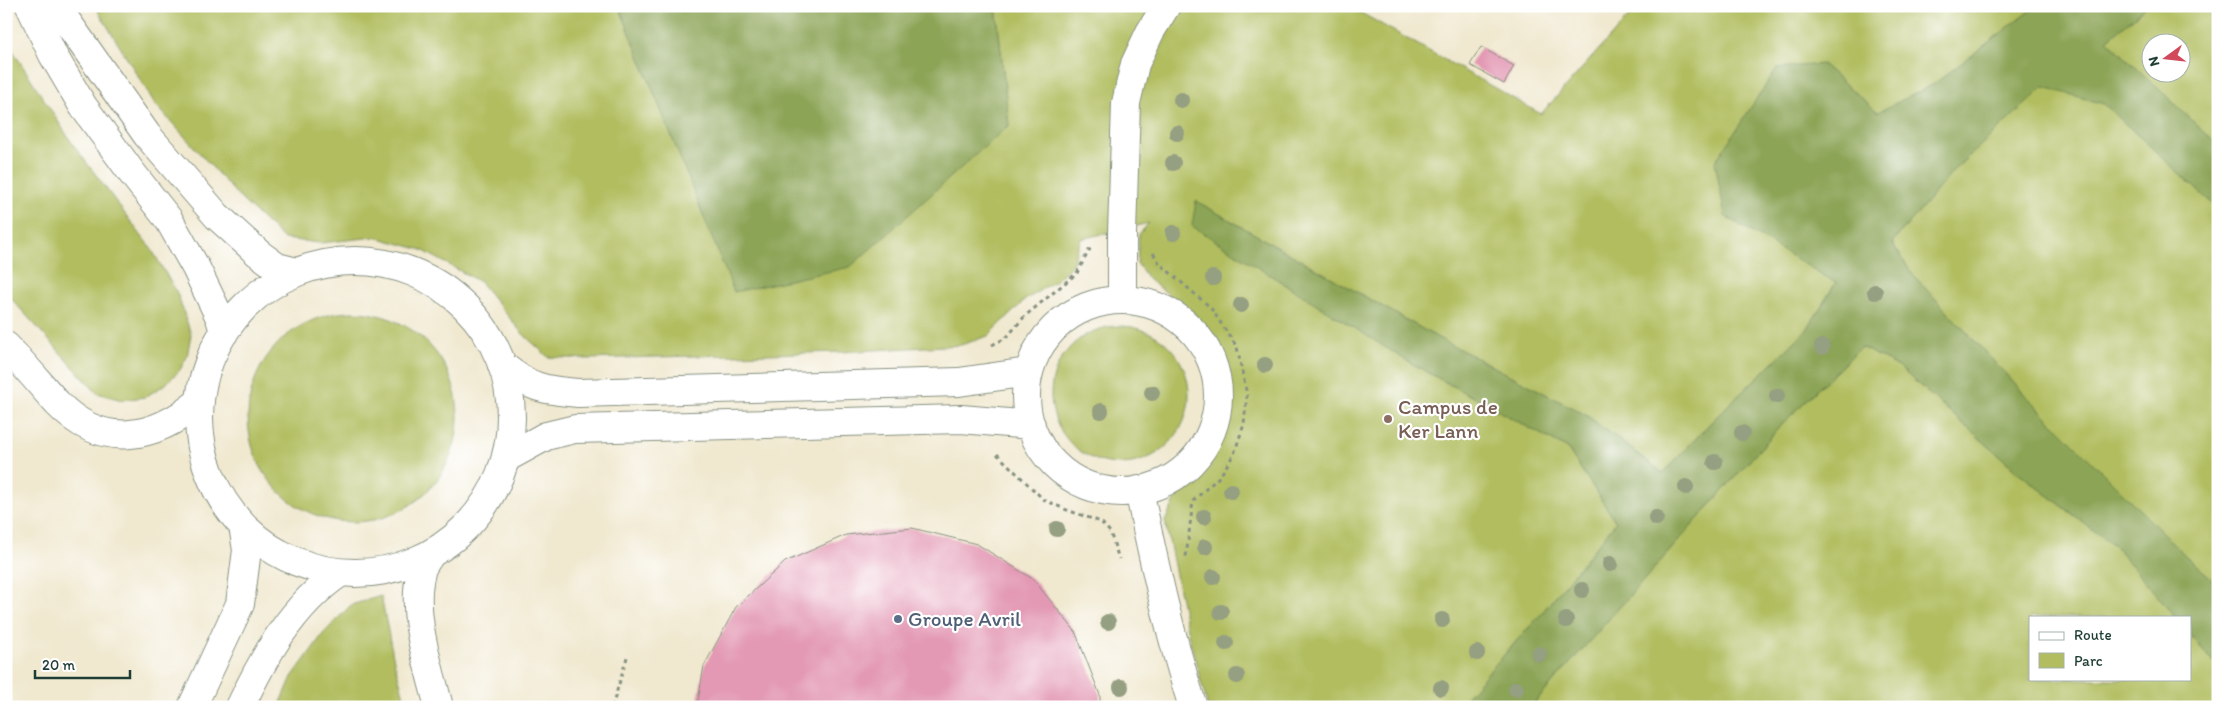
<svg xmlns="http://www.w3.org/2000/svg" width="2224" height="713" font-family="Itim,sans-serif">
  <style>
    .green { fill: #b1bd5f; stroke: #687d4a; fill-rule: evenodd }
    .forest { fill: #8ca456; stroke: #567045 }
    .building { fill: #e398b3 }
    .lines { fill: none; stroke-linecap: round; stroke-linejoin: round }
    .minor-casing { stroke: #889282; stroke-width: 30 }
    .major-casing { stroke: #889282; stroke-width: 30 }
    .highway-casing { stroke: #889282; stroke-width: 30 }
    .path { stroke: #889282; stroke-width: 3; stroke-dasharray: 4 4; stroke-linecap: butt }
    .minor { stroke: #fff; stroke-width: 28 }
    .major { stroke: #fff; stroke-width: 28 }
    .highway { stroke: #fff; stroke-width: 28 }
    .tree { fill: #959f81 }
    .education-dot { fill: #8d6e63; stroke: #fff; stroke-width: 2 }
    .service-dot { fill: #5c6f8a; stroke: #fff; stroke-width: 2 }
    .labels { text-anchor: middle; stroke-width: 4.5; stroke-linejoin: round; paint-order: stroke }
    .education-label { font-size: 21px; fill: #785e54; stroke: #fff; text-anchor: start }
    .service-label { font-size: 21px; fill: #4e5e75; stroke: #fff; text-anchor: start }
  </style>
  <rect width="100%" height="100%" fill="#fff"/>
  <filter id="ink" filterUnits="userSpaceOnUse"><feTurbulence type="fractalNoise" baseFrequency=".02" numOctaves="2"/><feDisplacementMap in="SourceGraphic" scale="10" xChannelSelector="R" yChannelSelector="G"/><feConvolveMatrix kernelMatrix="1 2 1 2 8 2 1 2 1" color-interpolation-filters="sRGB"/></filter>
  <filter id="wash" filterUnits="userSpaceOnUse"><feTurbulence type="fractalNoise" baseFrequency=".0096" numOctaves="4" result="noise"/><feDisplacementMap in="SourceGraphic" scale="20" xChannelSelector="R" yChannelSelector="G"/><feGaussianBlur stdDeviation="1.12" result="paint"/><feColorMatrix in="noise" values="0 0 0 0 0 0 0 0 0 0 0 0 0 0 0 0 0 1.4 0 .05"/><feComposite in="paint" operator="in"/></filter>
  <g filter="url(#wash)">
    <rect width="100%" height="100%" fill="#f0e8cf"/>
    <!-- green -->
    <path class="green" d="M95,6H619L735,292L1009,126L996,6H1349L1541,114L1638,6H2036L1934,84L1878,113L1822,64L1725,216L1836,282L1806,331L1719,414L1663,473L1586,415L1440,339L1196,201L1407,361L1568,449L1616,522L1541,614L1457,707H1208L1188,634L1165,521L1177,497L1201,470L1223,432L1228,406L1223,366L1215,345L1194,313L1149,280L1137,263L1139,234L1149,223L1081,239L1072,265L1058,279L1025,300L988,336L961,345L840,352L587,359L548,357L522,333L480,282L422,250L375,237L320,243L284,239L242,200L155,104Z
      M2147,6H2218V145L2107,40ZM2152,42H2182V72H2152Z
      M6,37L13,51L72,143L152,250L177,293L191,334L187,357L180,370L166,384L145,397L122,400L97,393L6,293Z
      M2044,86L2104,104L2218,209V584L2187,557L2027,397L1913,275L1892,243L1955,169Z
      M248 417a105 105 0 1 1 210 0a105 105 0 1 1-210 0Z
      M1051 395a69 69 0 1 1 138 0a69 69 0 1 1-138 0Z
      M1861,347L1899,367L2018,472L2118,549L2175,617H2030V679H2190V635L2218,667V707H1531L1783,423Z
      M381,596L394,661L407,707H279L292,677L323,634L351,605Z"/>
    <!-- forest -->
    <path class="forest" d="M619,6H996L1009,125L850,267L734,292Z
      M2036,6H2147L2107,40L2218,145V209L2104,104L2044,87L1955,169L1892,243L1913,275L2027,397L2187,557L2218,584V667L2190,635V617H2175L2118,549L2018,472L1899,367L1861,347L1783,423L1531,707H1457L1541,614L1616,522L1568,449L1407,361L1192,226L1196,201L1440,339L1586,415L1663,473L1719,414L1806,331L1836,283L1725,216L1715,162L1777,68L1822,64L1878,112L1934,84Z"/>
    <g id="blocks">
      <!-- building -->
      <path class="building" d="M1481,47L1514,66L1504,84L1470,65Z
        M912,528L977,544L1033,579L1075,631L1100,695V707H697L704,666L736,607L785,562L846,535Z"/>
    </g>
  </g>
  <g filter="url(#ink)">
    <use href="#blocks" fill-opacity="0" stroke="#889282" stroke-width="1"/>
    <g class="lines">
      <defs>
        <path id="minor" d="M1122,299V234L1126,103L1135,64L1150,32L1166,6
          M1026 396a96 96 0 1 1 192 0a96 96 0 1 1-192 0Z
          M502,365C530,388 543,390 578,393L959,382L1029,372
          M506,458L546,436L575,429L961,419L1031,425
          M1139,490C1154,563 1170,636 1193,707"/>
        <path id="major" d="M30,6L53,55L83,106L132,173L169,220L196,268L220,318L224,333
          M56,6L147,135L217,216L258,253L277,267L297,272
          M199 417a156 156 0 1 1 312 0a156 156 0 1 1-312 0Z
          M192,707L240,604L247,550L243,526
          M240,707C263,658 293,604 340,573"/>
        <path id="highway" d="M6,346C24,364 40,384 57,403C102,450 154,440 200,401
          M430,555C427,560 422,566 421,572C410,613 429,667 439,707"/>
      </defs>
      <!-- minor casing -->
      <use href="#minor" class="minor-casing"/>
      <!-- major casing -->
      <use href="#major" class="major-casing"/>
      <!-- highway casing -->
      <use href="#highway" class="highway-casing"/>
      <!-- path -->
      <path class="path" d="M1153,253L1160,264L1210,307L1237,347L1247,395L1244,424L1234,454L1220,476L1193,501L1186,557
        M992,345L1006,338L1025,316L1077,273L1092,245
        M997,454L1043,499L1064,509L1101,522L1110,532L1119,559
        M612,707L628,654"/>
      <!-- minor -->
      <use href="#minor" class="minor"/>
      <!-- major -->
      <use href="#major" class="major"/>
      <!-- highway -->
      <use href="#highway" class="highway"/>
    </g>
    <!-- trees -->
    <g class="tree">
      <circle cx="1181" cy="100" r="8"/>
      <circle cx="1177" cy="133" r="8"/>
      <circle cx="1173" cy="163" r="8"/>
      <circle cx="1173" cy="233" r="8"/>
      <circle cx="1213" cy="278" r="8"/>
      <circle cx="1875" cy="292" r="8"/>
      <circle cx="1241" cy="305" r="8"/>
      <circle cx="1822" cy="347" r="8"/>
      <circle cx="1265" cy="365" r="8"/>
      <circle cx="1152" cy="393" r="8"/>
      <circle cx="1777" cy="396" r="8"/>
      <circle cx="1101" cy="411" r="8"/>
      <circle cx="1742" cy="433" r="8"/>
      <circle cx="1715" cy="462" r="8"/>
      <circle cx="1686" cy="487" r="8"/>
      <circle cx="1231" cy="491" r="8"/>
      <circle cx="1204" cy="517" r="8"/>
      <circle cx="1656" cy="518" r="8"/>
      <circle cx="1057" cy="529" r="8"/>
      <circle cx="1205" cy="547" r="8"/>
      <circle cx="1610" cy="564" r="8"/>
      <circle cx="1213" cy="577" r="8"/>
      <circle cx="1582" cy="590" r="8"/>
      <circle cx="1221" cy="612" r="8"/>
      <circle cx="1442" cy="620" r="8"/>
      <circle cx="1566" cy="620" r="8"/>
      <circle cx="1108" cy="622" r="8"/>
      <circle cx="1226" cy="643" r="8"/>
      <circle cx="1477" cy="653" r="8"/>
      <circle cx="1539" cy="654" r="8"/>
      <circle cx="1237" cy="676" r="8"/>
      <circle cx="1121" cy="687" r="8"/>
      <circle cx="1441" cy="688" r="8"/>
      <circle cx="1516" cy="689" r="8"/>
    </g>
  </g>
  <!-- markers -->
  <circle class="education-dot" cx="1388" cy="419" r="5"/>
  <circle class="service-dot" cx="898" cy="619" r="5"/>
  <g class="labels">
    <!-- education labels -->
    <g class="education-label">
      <text x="1398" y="414">Campus de<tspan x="1398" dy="24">Ker Lann</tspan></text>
    </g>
    <!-- service labels -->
    <g class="service-label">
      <text x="908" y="626">Groupe Avril</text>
    </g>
  </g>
  <!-- margin -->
  <rect width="2224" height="713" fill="none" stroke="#fff" stroke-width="25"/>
  <!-- legend -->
  <rect x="2029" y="616" width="162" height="65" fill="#ffffff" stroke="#a5b1ae"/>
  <rect x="2039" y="632" width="25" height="8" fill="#ffffff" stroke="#a5b1ae"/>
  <text x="2074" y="640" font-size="15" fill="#1f3d34">Route</text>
  <rect x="2039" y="653" width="25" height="15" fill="#b1bd5f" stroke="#a5b1ae"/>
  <text x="2074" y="666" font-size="15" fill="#1f3d34">Parc</text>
  <!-- north arrow -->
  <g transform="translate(2166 58) rotate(255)"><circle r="24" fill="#ffffff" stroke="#a5b1ae"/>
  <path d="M0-4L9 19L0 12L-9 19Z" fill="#d1495b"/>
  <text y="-8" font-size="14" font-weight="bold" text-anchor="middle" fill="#1f3d34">N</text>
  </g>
  <!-- scale -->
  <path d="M35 670v8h95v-8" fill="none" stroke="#1f3d34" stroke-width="2.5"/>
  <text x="42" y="670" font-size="15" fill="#1f3d34" stroke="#ffffff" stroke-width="4" paint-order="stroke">20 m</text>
</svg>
